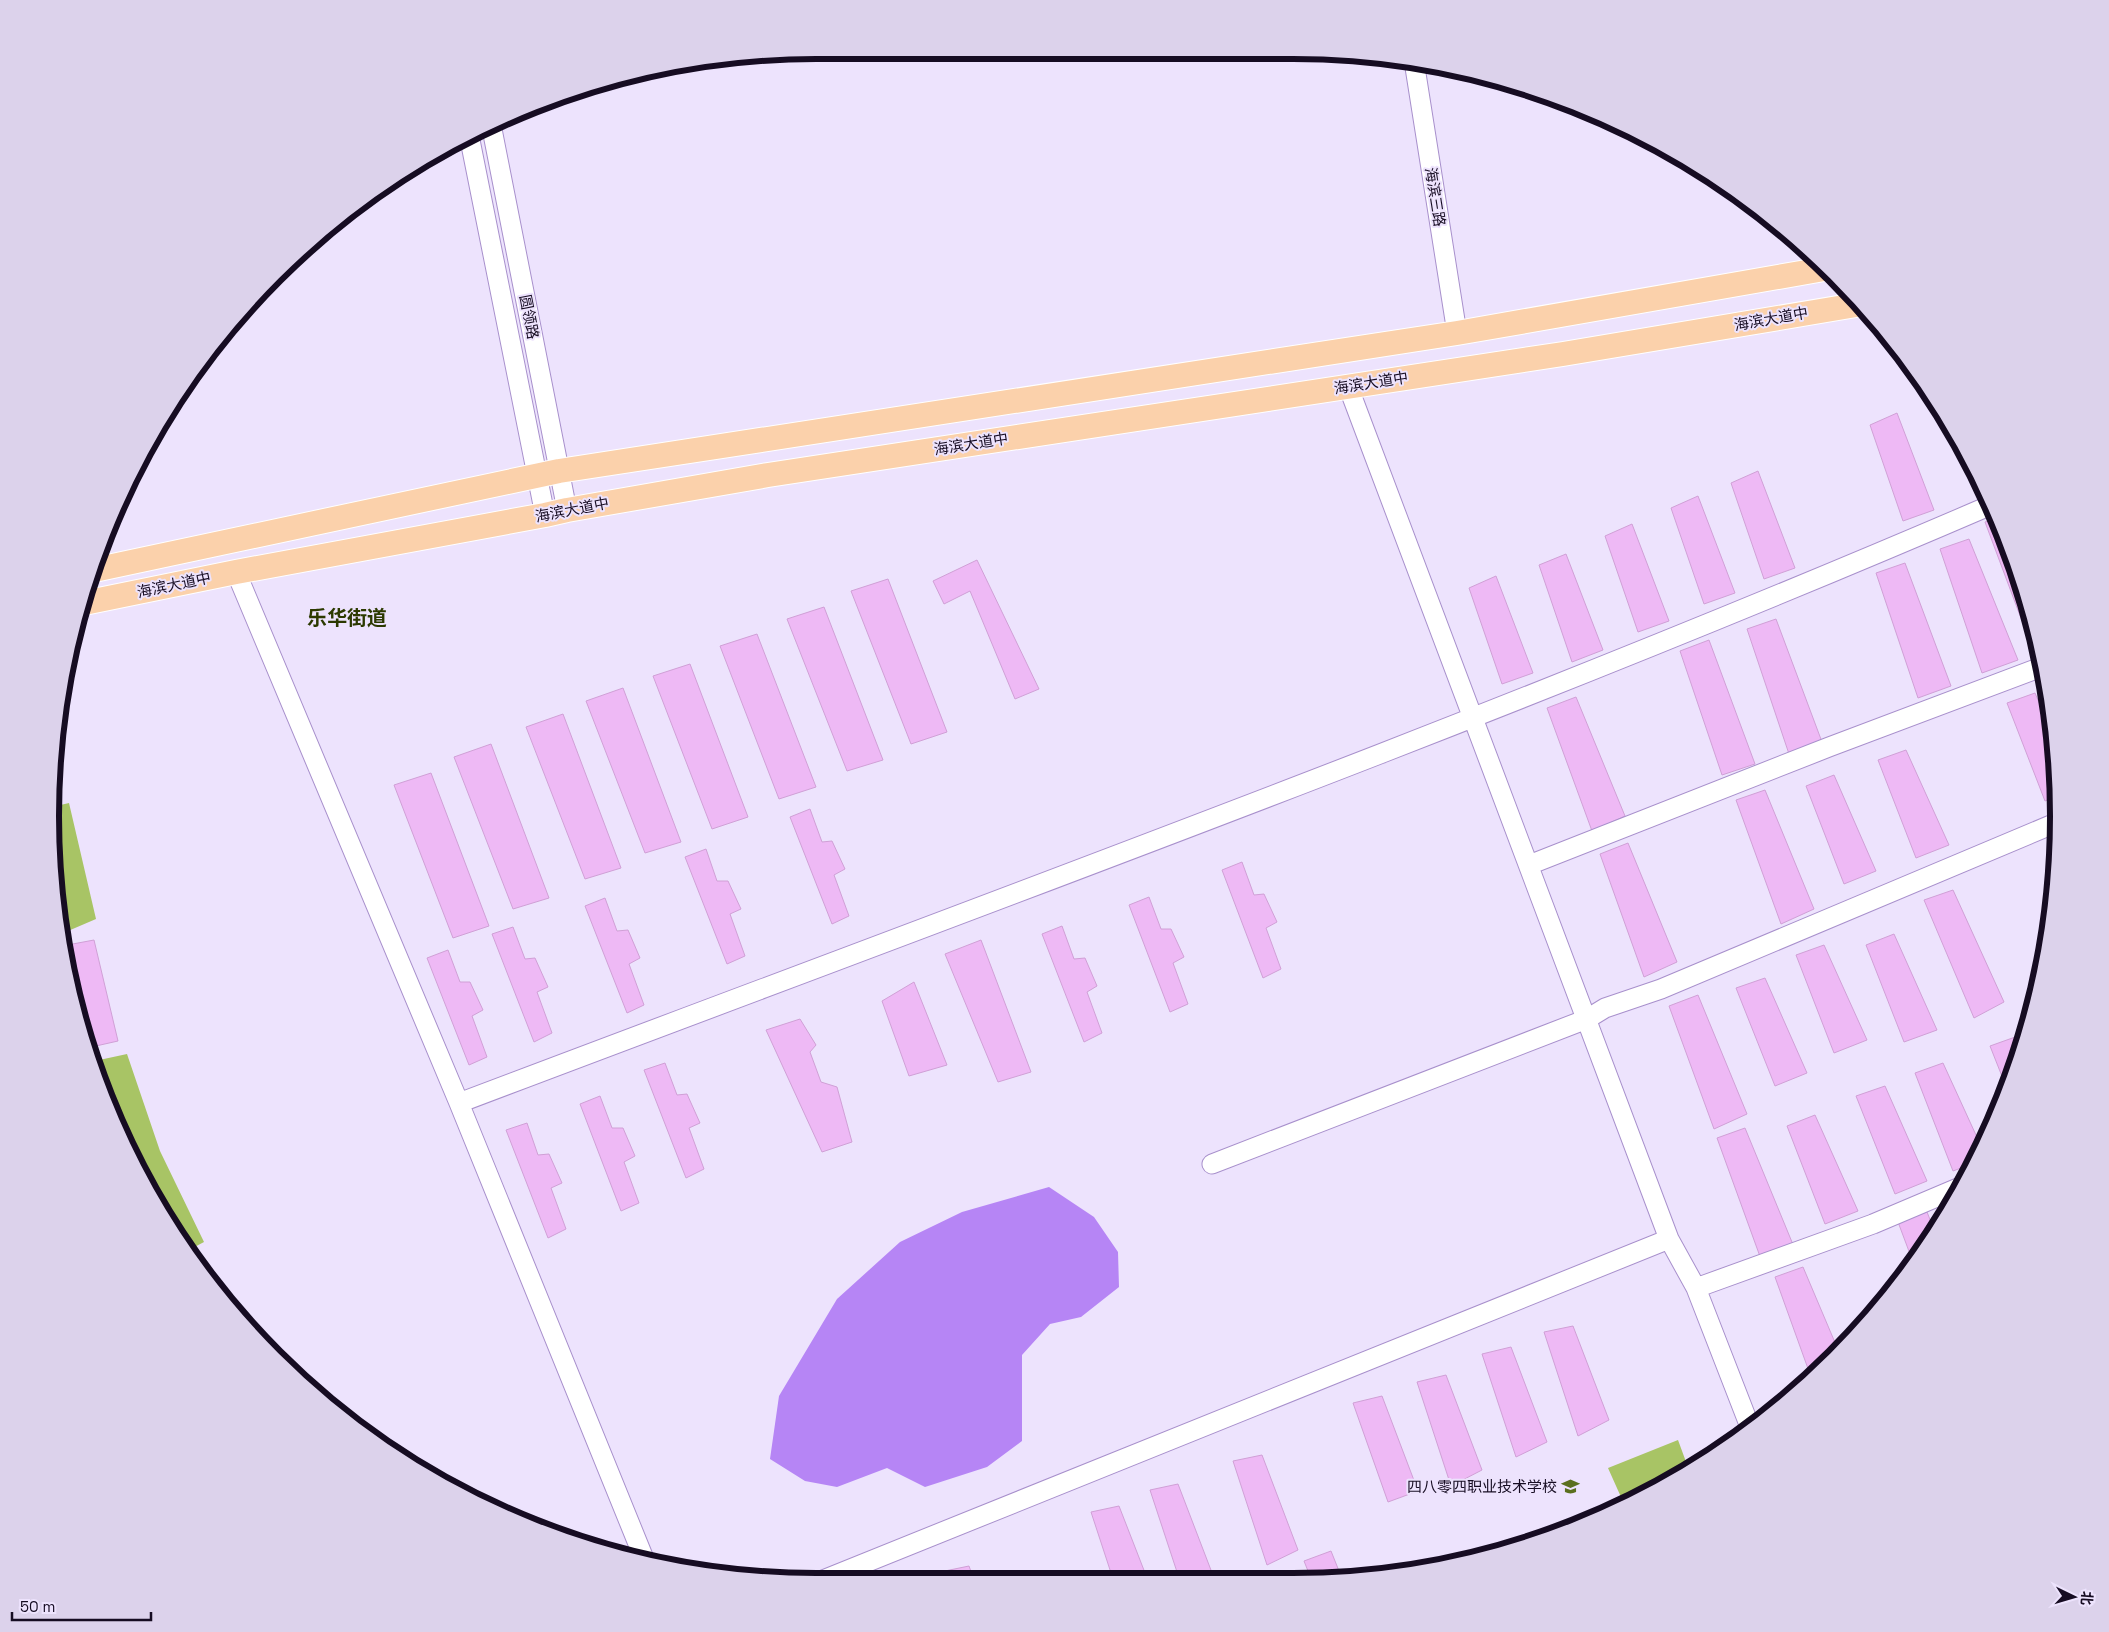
<svg xmlns="http://www.w3.org/2000/svg" width="2109" height="1632" font-family="'Space Grotesk','Noto Sans SC',sans-serif">
  <style>
    .green { fill: #a8c465 }
    .water { fill: #b685f5 }
    .building { fill: #eeb9f5; stroke: #d0a0d6 }
    .lines { fill: none; stroke-linecap: round; stroke-linejoin: round }
    .minor-casing { stroke: #a890cc; stroke-width: 21 }
    .major-casing { stroke: #fff; stroke-width: 26 }
    .minor { stroke: #fff; stroke-width: 19 }
    .major { stroke: #fbd1ab; stroke-width: 24 }
    .labels { text-anchor: middle; stroke-width: 4; stroke-linejoin: round; paint-order: stroke }
    .street-label { font-size: 15px; fill: #160c22; stroke: #ede3fd }
    .poi-label { font-size: 15px; fill: #160c22; stroke: #ede3fd; text-anchor: end }
    .district-label { font-size: 20px; font-weight: bold; fill: #2c3900; stroke: #ede3fd }
    .rim { fill: none; stroke: #160c22; stroke-width: 6 }
  </style>
  <rect width="100%" height="100%" fill="#ede3fd"/>
  <!-- green -->
  <path class="green" d="M69,803L96,919L61,934L52,866V807Z
    M127,1054L160,1151L204,1242L187,1251L179,1241L129,1155L90,1062Z
    M1678,1440L1689,1470L1625,1506L1608,1468Z"/>
  <!-- water -->
  <path class="water" d="M1049,1187L1094,1217L1118,1252L1119,1287L1081,1317L1050,1324L1022,1355V1441L987,1467L925,1487L887,1468L837,1487L805,1481L770,1459L779,1396L837,1299L900,1242L962,1212Z"/>
  <!-- building -->
  <path class="building" d="M1897,413L1934,510L1903,521L1870,425Z
    M1758,471L1795,568L1764,579L1731,483Z
    M1698,496L1735,593L1704,604L1671,508Z
    M1998,517L2037,642L2031,645L1985,522Z
    M1632,524L1669,621L1638,632L1605,536Z
    M1969,539L2018,660L1982,673L1940,549Z
    M1566,554L1603,650L1572,662L1539,565Z
    M977,560L1039,689L1015,699L970,591L944,604L933,581Z
    M1905,563L1951,686L1918,698L1876,573Z
    M1496,576L1533,673L1502,684L1469,588Z
    M888,579L947,732L911,744L851,591Z
    M824,607L883,760L847,771L787,619Z
    M1776,619L1822,742L1789,754L1747,629Z
    M757,634L816,787L779,799L720,646Z
    M1709,640L1755,764L1722,775L1680,651Z
    M690,664L748,817L712,829L653,676Z
    M623,688L681,842L645,853L586,701Z
    M2035,693L2050,728L2057,796L2045,801L2007,703Z
    M1576,697L1625,816L1592,831L1547,708Z
    M563,714L621,868L585,879L526,727Z
    M491,744L549,898L513,909L454,757Z
    M1906,750L1949,845L1916,858L1878,760Z
    M431,773L489,926L453,938L394,785Z
    M1834,775L1876,871L1844,884L1806,786Z
    M1765,790L1814,909L1781,924L1736,800Z
    M810,809L822,842L832,841L845,869L834,875L849,916L832,924L790,817Z
    M1628,843L1677,962L1644,977L1600,854Z
    M706,849L717,881H728L741,909L730,914L745,956L727,964L685,857Z
    M1242,862L1254,895L1264,894L1277,922L1266,928L1281,969L1263,978L1222,870Z
    M1953,890L2004,1002L1974,1018L1924,900Z
    M1149,897L1161,929H1171L1184,957L1173,963L1188,1004L1170,1012L1129,905Z
    M605,898L617,931L628,930L640,958L629,964L644,1005L627,1013L585,906Z
    M1062,926L1074,959L1085,958L1097,986L1087,992L1102,1033L1084,1042L1042,934Z
    M513,927L525,959L535,958L548,987L537,992L552,1033L534,1042L492,934Z
    M1894,934L1937,1030L1904,1042L1866,945Z
    M94,940L118,1041L87,1048L65,965L62,946Z
    M981,940L1031,1072L998,1082L945,954Z
    M1824,945L1867,1040L1834,1053L1796,955Z
    M448,950L460,982H470L483,1010L472,1016L487,1057L469,1065L427,958Z
    M1765,978L1807,1073L1775,1086L1736,988Z
    M914,982L947,1065L909,1076L882,1001Z
    M1698,995L1747,1114L1714,1129L1669,1006Z
    M800,1019L816,1045L810,1052L821,1082L837,1087L852,1142L822,1152L766,1030Z
    M2018,1036L2021,1042L2007,1089L1990,1046Z
    M665,1063L677,1095L687,1094L700,1123L689,1128L704,1169L686,1178L644,1070Z
    M1943,1063L1981,1146L1972,1164L1953,1171L1915,1073Z
    M1885,1086L1927,1181L1895,1194L1856,1096Z
    M600,1096L612,1128H623L635,1156L624,1162L639,1203L621,1211L580,1104Z
    M1815,1115L1858,1211L1825,1224L1787,1126Z
    M527,1123L538,1155L549,1154L562,1183L551,1188L566,1229L548,1238L506,1130Z
    M1745,1128L1794,1247L1762,1262L1717,1138Z
    M1927,1212L1935,1232L1930,1242L1913,1262L1898,1222Z
    M200,1254L209,1278L192,1258Z
    M1803,1267L1839,1352L1811,1377L1775,1277Z
    M1573,1326L1609,1420L1578,1436L1544,1332Z
    M1511,1347L1547,1442L1516,1457L1482,1354Z
    M1446,1375L1482,1470L1451,1486L1417,1382Z
    M1382,1396L1418,1491L1388,1502L1353,1403Z
    M1262,1455L1298,1550L1267,1565L1233,1461Z
    M1178,1484L1214,1578H1179L1150,1490Z
    M1119,1506L1147,1578L1113,1579L1091,1512Z
    M1331,1551L1341,1576H1310L1304,1561Z
    M969,1566L974,1580L943,1581L940,1572Z"/>
  <g class="lines">
    <defs>
      <path id="minor" d="M1414,61L1457,333
        M491,124L567,510
        M469,135L545,515
        M1348,386L1669,1239L1696,1288L1750,1427
        M236,572L459,1103L645,1561
        M1529,865L1829,747L2044,666
        M459,1103C971,909 1487,722 1991,505
        M1212,1164L1587,1019L1605,1008L1661,989L2058,822
        M1696,1288L1873,1224L1958,1188
        M818,1582L1669,1239"/>
      <path id="major" d="M94,570L559,471L1457,333L1824,269
        M84,603L236,572L545,515L567,510L768,475L1563,354L1862,304"/>
    </defs>
    <!-- minor casing -->
    <use href="#minor" class="minor-casing"/>
    <!-- major casing -->
    <use href="#major" class="major-casing"/>
    <!-- minor -->
    <use href="#minor" class="minor"/>
    <!-- major -->
    <use href="#major" class="major"/>
  </g>
  <!-- icons -->
  <defs>
    <symbol id="school-bare" viewBox="-9 -9 18 18"><path d="M0-5L7-2L0 1L-7-2ZM-4 1L0 2.5L4 1V4Q0 6-4 4Z" fill="#5b6f1e" stroke="#ede3fd" stroke-width="2.5" paint-order="stroke"/></symbol>
  </defs>
  <g fill-rule="evenodd">
    <use href="#school-bare" x="1558" y="1474" width="25" height="25"/>
  </g>
  <g class="labels">
    <!-- street labels -->
    <g class="street-label">
      <text transform="translate(1435 197) rotate(81)" y="5">海滨三路</text>
      <text transform="translate(529 317) rotate(79)" y="5">圆领路</text>
      <text transform="translate(1771 319) rotate(-10)" y="5">海滨大道中</text>
      <text transform="translate(1371 383) rotate(-9)" y="5">海滨大道中</text>
      <text transform="translate(971 444) rotate(-9)" y="5">海滨大道中</text>
      <text transform="translate(572 510) rotate(-11)" y="5">海滨大道中</text>
      <text transform="translate(174 585) rotate(-12)" y="5">海滨大道中</text>
    </g>
    <!-- poi labels -->
    <g class="poi-label">
      <text x="1557" y="1492">四八零四职业技术学校</text>
    </g>
    <!-- district labels -->
    <g class="district-label">
      <text x="347" y="625">乐华街道</text>
    </g>
  </g>
  <!-- crop -->
  <path d="M0 0H2109V1632H0ZM816 59H1293A757 757 0 0 1 2050 816V816A757 757 0 0 1 1293 1573H816A757 757 0 0 1 59 816V816A757 757 0 0 1 816 59Z" fill="#dcd2eb" fill-rule="evenodd"/>
  <path class="rim" d="M816 59H1293A757 757 0 0 1 2050 816V816A757 757 0 0 1 1293 1573H816A757 757 0 0 1 59 816V816A757 757 0 0 1 816 59Z"/>
  <!-- north arrow -->
  <g transform="translate(2074 1597) rotate(95)" stroke="#ede3fd" stroke-width="4" paint-order="stroke">
  <path d="M0-4L9 19L0 12L-9 19Z" fill="#160c22"/>
  <text y="-8" font-size="14" font-weight="bold" text-anchor="middle" fill="#160c22">北</text>
  </g>
  <!-- scale -->
  <path d="M12 1612v8h139v-8" fill="none" stroke="#160c22" stroke-width="2.5"/>
  <text x="20" y="1612" font-size="15" fill="#160c22" stroke="#ede3fd" stroke-width="4" paint-order="stroke">50 m</text>
</svg>
